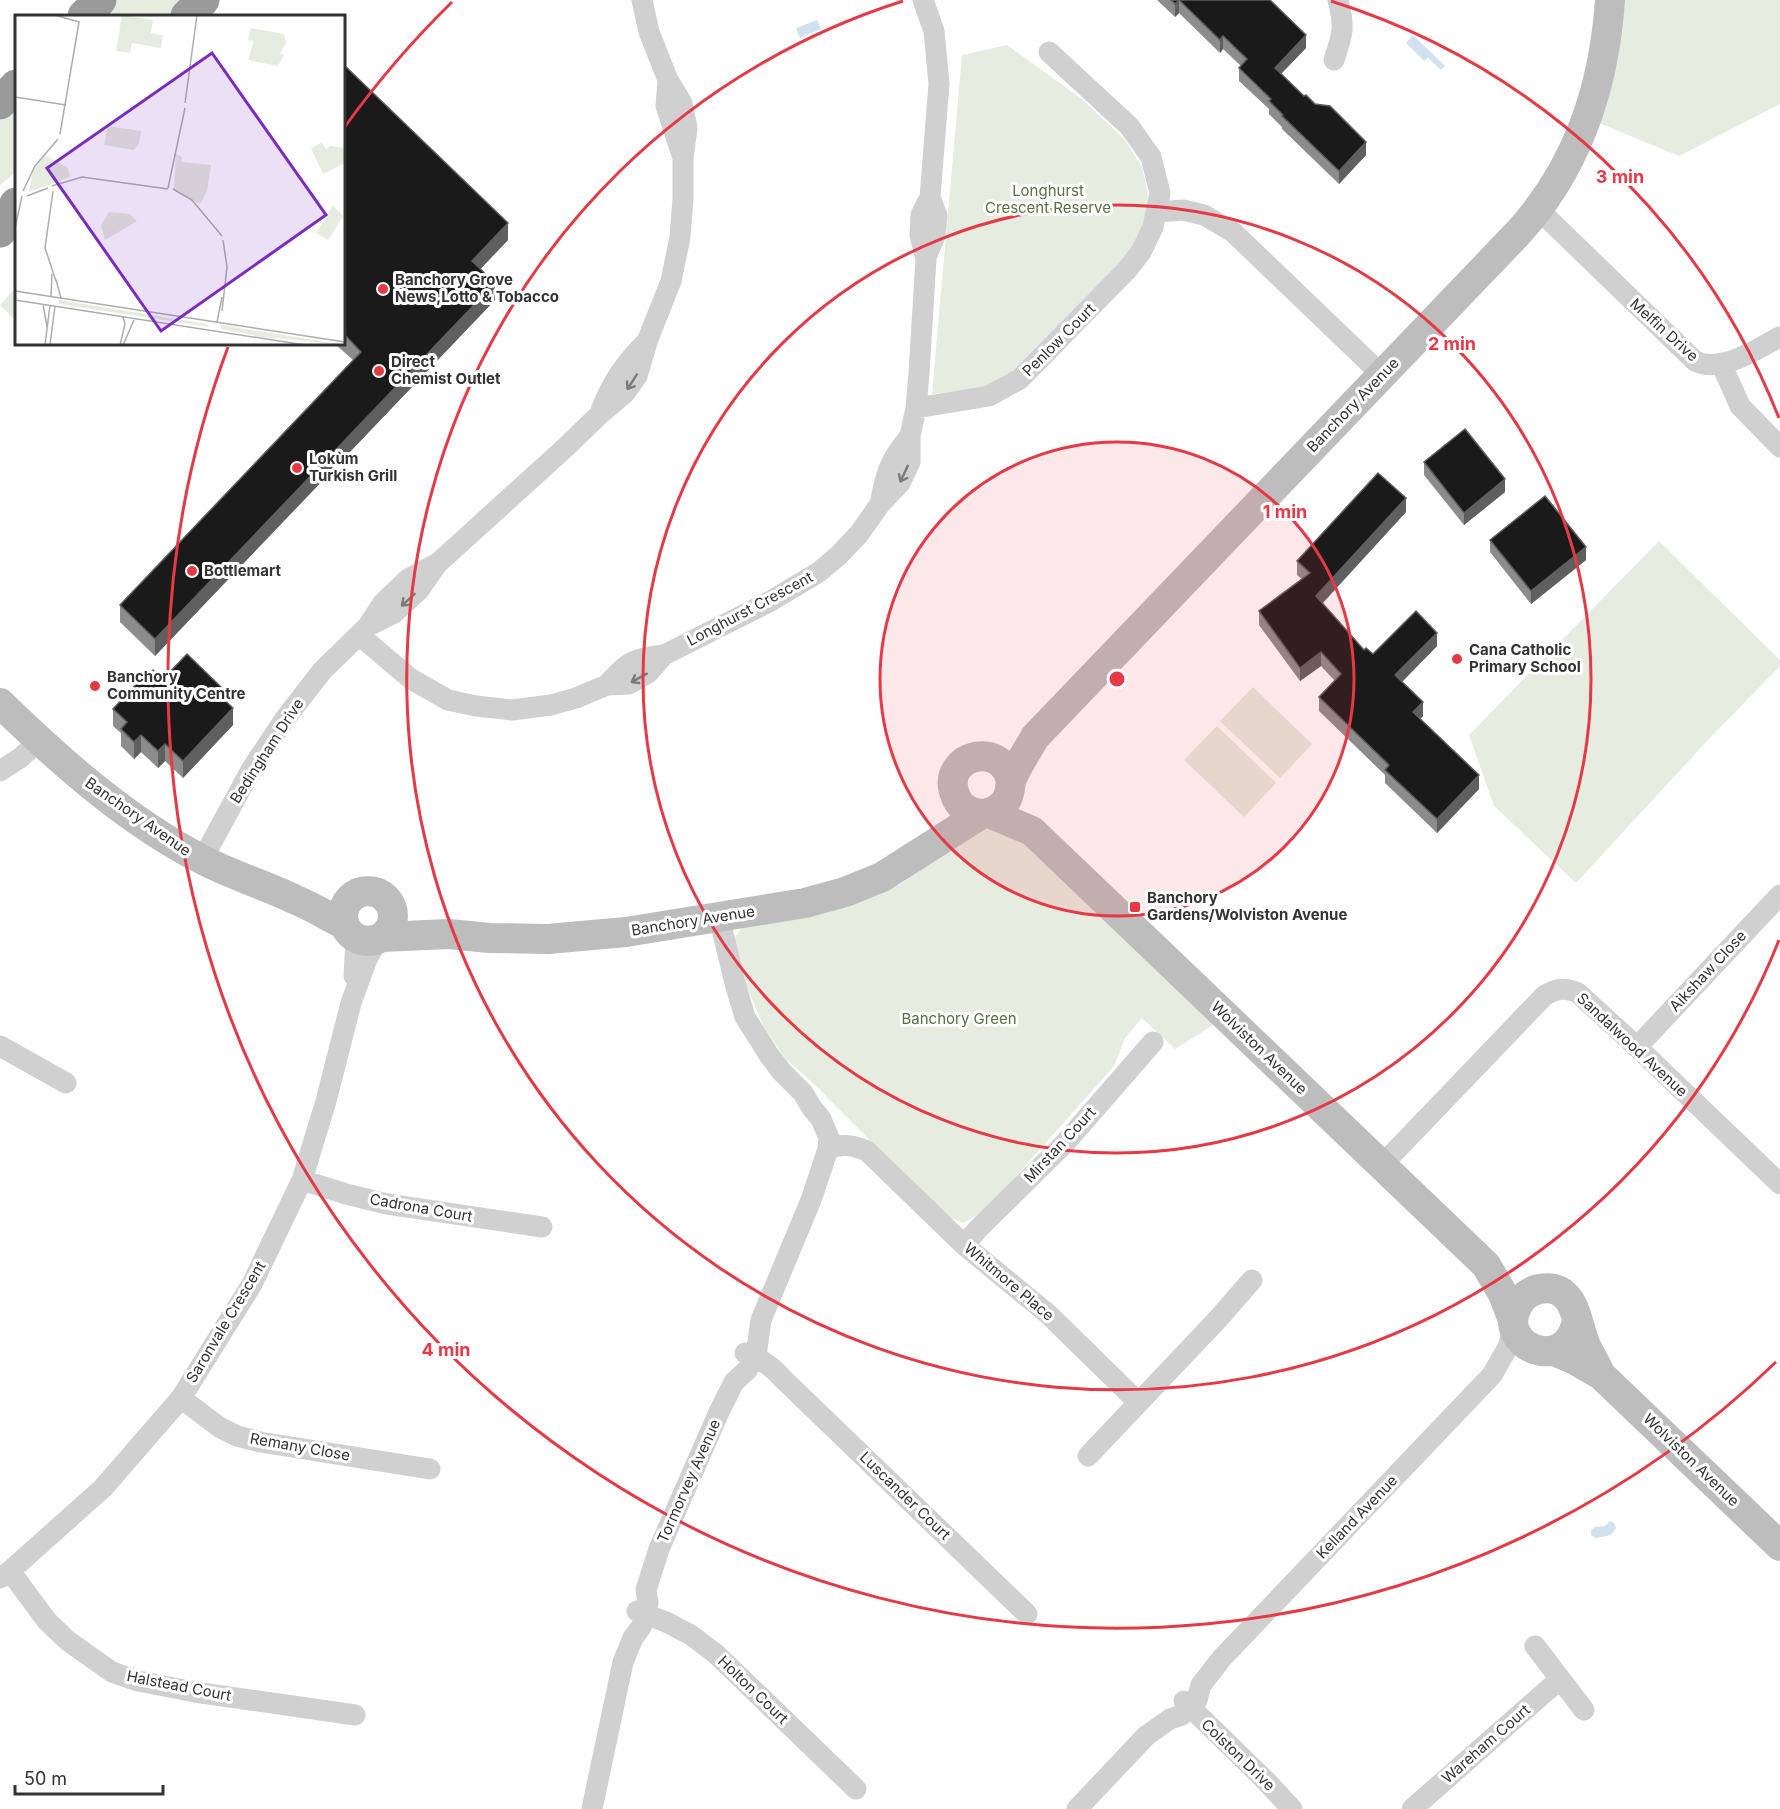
<svg xmlns="http://www.w3.org/2000/svg" width="1780" height="1809" font-family="Inter,sans-serif">
  <style>
    .green { fill: #e6ecdf }
    .water { fill: #cfe2ee }
    .lines { fill: none; stroke-linecap: round; stroke-linejoin: round }
    .street { stroke: #d0d0d0; stroke-width: 21 }
    .secondary { stroke: #bdbdbd; stroke-width: 30 }
    .highway { stroke: #9a9a9a; stroke-width: 33 }
    .wall { fill: #8c8c8c }
    .shaded-wall { fill: #5f5f5f }
    .building { fill: #1a1a1a; stroke: #5f5f5f; stroke-width: 1.5 }
    .oneway { stroke: #7a7a7a }
    .ring { fill: none; stroke: #e63946; stroke-width: 3 }
    .poi-dot { fill: #e63946; stroke: #fff; stroke-width: 2 }
    .labels { text-anchor: middle; stroke-width: 6; stroke-linejoin: round; paint-order: stroke }
    .park-label { font-size: 15px; fill: #56703f; stroke: #fff }
    .poi-label { font-size: 15px; font-weight: bold; fill: #333; stroke: #fff; text-anchor: start }
    .street-label { font-size: 15px; fill: #333; stroke: #fff }
    .inset-road { fill: none; stroke: #adadad; stroke-width: 1.5 }
    .view { fill: #7b2cbf; fill-opacity: 0.15; stroke: #7b2cbf; stroke-width: 3 }
    .inset-edge { fill: none; stroke: #333; stroke-width: 3 }
    .centre { fill: #e63946; stroke: #fff; stroke-width: 3 }
    .ring-label { font-size: 18px; text-anchor: middle; font-weight: bold; fill: #e63946; stroke: #fff; stroke-width: 6; stroke-linejoin: round; paint-order: stroke }
  </style>
  <rect width="100%" height="100%" fill="#fff"/>
  <!-- green -->
  <path class="green" d="M117,0H187L171,16H101Z
    M1620,0H1780V104L1679,156L1599,123Z
    M1007,45L1083,100L1125,140L1142,167L1149,201L1144,231L1123,261L1013,375L983,388L932,394L962,55Z
    M16,104V172L0,185V121Z
    M16,287V321L0,305Z
    M1659,541L1780,660V666L1706,742L1576,883L1494,806L1469,735Z
    M1253,687L1312,744L1280,778L1220,721Z
    M1217,726L1276,783L1244,817L1184,760Z
    M980,825L1027,838L1218,1022L1175,1049L1142,1018L1125,1038L1114,1066L1002,1192L976,1216L963,1223L944,1215L818,1088L786,1059L765,1029L738,967L733,940L740,930L751,921L820,910L861,902L899,885L939,857Z"/>
  <!-- water -->
  <path class="water" d="M817,20L821,29L800,38L796,28Z
    M1413,35L1445,66L1441,70L1428,58L1424,61L1406,43Z
    M1610,1521L1614,1523L1616,1528L1611,1535L1596,1538L1591,1535V1530L1595,1527L1605,1526Z"/>
  <g class="lines">
    <!-- street -->
    <path class="street" d="M923,0L934,31L939,84L930,197L937,216L935,236L927,255
      M1334,60C1343,33 1345,28 1338,0
      M668,80L666,106L682,155
      M1538,209L1695,361C1722,374 1756,349 1780,337
      M1156,212L1183,210L1204,215L1233,232L1382,375
      M1721,363L1740,406L1780,447
      M916,408L989,396L1020,379L1127,270L1141,252L1153,227L1160,193L1151,157L1129,126L1049,52
      M601,410C614,379 623,366 646,342
      M880,504C886,473 889,461 910,436
      M368,626L394,613L419,590L437,564L566,447L600,414L625,393L637,376L648,339L671,281L680,237L683,199V158L687,128L682,103L668,80L649,32L642,0
      M359,635L411,679L448,700L476,706L512,710L551,705L576,698L607,685L629,684L648,673L664,655L769,602L819,572L838,556L859,534L880,504L900,483L910,462V436L916,408L919,373L926,259L920,235L921,215L930,197
      M607,685C627,662 633,658 664,655
      M0,771L20,758L39,741
      M202,860L251,770L284,720L322,671L368,626L383,603L408,579L434,565
      M354,976L356,938
      M0,1046L66,1083
      M1637,1047L1780,895
      M828,1149C841,1143 853,1145 867,1151L964,1245L1048,1314L1138,1402
      M1381,1166L1544,996C1557,988 1565,987 1578,993L1637,1047L1780,1184
      M302,1180L346,1194L387,1204L542,1227
      M964,1245L979,1228L1065,1143L1153,1042
      M745,1353C761,1358 772,1366 783,1379L1027,1614
      M181,1398L219,1427L237,1436L260,1442L430,1469
      M1088,1456L1218,1319L1252,1280
      M10,1571L47,1621L68,1641L112,1672L138,1681L195,1692L355,1715
      M0,1578L10,1571L103,1488L181,1398L252,1284L302,1180L326,1101L351,1003L367,959L378,940
      M637,1611L666,1622L691,1635L716,1654L856,1789
      M1535,1646L1584,1710
      M1184,1701L1266,1781L1292,1809
      M592,1809L623,1662L633,1638L641,1627L646,1615L648,1603L646,1590L659,1549L719,1412L734,1382L747,1370L756,1356L761,1320L811,1200L828,1149L829,1138L821,1119L812,1108L803,1093L782,1072L769,1055L745,1017L736,987L719,917
      M1077,1809L1146,1736L1170,1719L1182,1715L1191,1708L1197,1700L1201,1685L1222,1658L1492,1375L1508,1347L1514,1327
      M1412,1809L1560,1679"/>
    <!-- secondary -->
    <path class="secondary" d="M0,703C61,762 127,821 203,860C234,876 265,885 296,900C313,907 329,917 345,925
      M1011,782C1003,739 943,755 954,792C956,798 958,803 963,807C977,819 998,814 1007,799C1010,793 1010,787 1011,781C1016,767 1028,750 1035,737L1518,233C1578,167 1604,88 1610,0
      M989,813L1032,831L1486,1265L1503,1294L1513,1320
      M343 916a25 25 0 1 1 50 0a25 25 0 1 1-50 0Z
      M382,937L449,934L489,938L548,939L626,932L805,903L845,892L882,877L981,814
      M1577,1320C1567,1377 1494,1346 1518,1305C1522,1297 1530,1291 1539,1289C1576,1282 1576,1323 1586,1346C1591,1356 1596,1365 1601,1375
      M1554,1351L1575,1360L1601,1375L1780,1546"/>
    <!-- highway -->
    <path class="highway" d="M84,16L100,0
      M187,16L203,0
      M0,103L16,86
      M0,231L16,204"/>
  </g>
  <!-- wall -->
  <path class="wall" d="M1157,0H1270L1306,48L1281,74L1366,155L1339,184L1282,129V127L1269,114V109L1239,81V68L1241,66L1223,49L1220,53L1179,13L1175,17Z
    M344,65L508,240L480,269L495,300L155,656L120,622V605L353,360L335,344H344Z
    M1424,462L1505,492L1464,525L1424,475Z
    M1406,512L1323,603L1364,650L1373,654L1437,646L1402,682L1423,716L1420,719L1479,789L1437,833L1385,783V775L1319,711V697L1335,681L1321,666L1300,681L1259,625V611L1302,579L1297,575V561Z
    M1490,540L1586,560L1531,604L1490,552Z
    M163,679L222,698L233,725L183,778L165,761L158,768L141,752L134,759L121,746V733L113,726V709L140,684Z"/>
  <!-- shaded-wall -->
  <path class="shaded-wall" d="M1179,0V13L1175,17V4Z
    M1306,35V48L1275,80V68Z
    M1223,36V49L1220,53V40Z
    M1366,142V155L1339,184V171Z
    M508,223V240L472,278V261Z
    M495,283V300L155,656V639Z
    M1505,479V492L1464,525V513Z
    M1406,498V512L1316,610V596Z
    M1586,547V560L1531,604V591Z
    M1437,633V646L1395,689V675Z
    M1321,652V666L1300,681V668Z
    M222,688V705L217,693Z
    M1423,702V716L1413,726V712Z
    M233,708V725L183,778V761Z
    M141,735V752L134,759V742Z
    M165,744V761L158,768V751Z
    M1479,775V789L1437,833V819Z"/>
  <!-- building -->
  <path class="building" d="M1171,0H1270L1306,35L1275,68L1304,96L1306,95L1315,104L1330,106L1366,142L1339,171L1282,116L1283,115L1269,101L1271,99L1239,68L1247,59L1223,36L1220,40L1179,0L1175,4Z
    M344,65L508,223L472,261L495,283L155,639L120,605L361,352L344,334Z
    M1465,429L1505,479L1464,513L1424,462Z
    M1378,473L1406,498L1316,596L1364,650L1366,648L1373,654L1416,611L1437,633L1395,675L1423,702L1413,712L1479,775L1437,819L1385,770L1389,765L1319,697L1341,674L1321,652L1300,668L1259,611L1310,573L1297,561Z
    M1545,496L1586,547L1531,591L1490,540Z
    M187,654L222,688L217,693L233,708L183,761L165,744L158,751L141,735L134,742L121,729L127,722L113,709L138,682L140,684L153,670L163,679Z"/>
  <!-- one-way arrows -->
  <defs><path id="oneway-shaft" d="M-6 0H5M1.5-3L5.5 0L1.5 3" fill="none" stroke-width="1.6" stroke-linecap="round" stroke-linejoin="round" transform="scale(1.5)"/></defs>
  <g class="oneway">
    <use href="#oneway-shaft" transform="translate(632 382) rotate(123)"/>
    <use href="#oneway-shaft" transform="translate(904 474) rotate(115)"/>
    <use href="#oneway-shaft" transform="translate(408 600) rotate(137)"/>
    <use href="#oneway-shaft" transform="translate(639 678) rotate(151)"/>
  </g>
  <!-- distance rings -->
  <circle cx="1117" cy="679" r="237" fill="#e63946" fill-opacity=".12"/>
  <g class="ring">
    <circle cx="1117" cy="679" r="237"/>
    <circle cx="1117" cy="679" r="474"/>
    <path d="M1779 940A711 711 0 1 1 903 1M1331 1A711 711 0 0 1 1779 418"/>
    <path d="M1776 1362A949 949 0 0 1 228 347M344 128A949 949 0 0 1 452 2"/>
  </g>
  <!-- markers -->
  <g class="poi-dot">
    <circle cx="383" cy="289" r="6"/>
    <circle cx="379" cy="371" r="6"/>
    <circle cx="297" cy="468" r="6"/>
    <circle cx="192" cy="571" r="6"/>
    <circle cx="1457" cy="659" r="6"/>
    <circle cx="95" cy="686" r="6"/>
    <rect x="1129" y="901" width="12" height="12" rx="3"/>
  </g>
  <g class="labels">
    <!-- park labels -->
    <g class="park-label">
      <text x="1048" y="196">Longhurst<tspan x="1048" dy="17">Crescent Reserve</tspan></text>
      <text x="959" y="1024">Banchory Green</text>
    </g>
    <!-- poi labels -->
    <g class="poi-label">
      <text x="395" y="285">Banchory Grove<tspan x="395" dy="17">News,Lotto &amp; Tobacco</tspan></text>
      <text x="391" y="367">Direct<tspan x="391" dy="17">Chemist Outlet</tspan></text>
      <text x="309" y="464">Lokùm<tspan x="309" dy="17">Turkish Grill</tspan></text>
      <text x="204" y="576">Bottlemart</text>
      <text x="1469" y="655">Cana Catholic<tspan x="1469" dy="17">Primary School</tspan></text>
      <text x="107" y="682">Banchory<tspan x="107" dy="17">Community Centre</tspan></text>
      <text x="1147" y="903">Banchory<tspan x="1147" dy="17">Gardens/Wolviston Avenue</tspan></text>
    </g>
    <!-- street labels -->
    <g class="street-label">
      <text transform="translate(1664 330) rotate(42)" y="5">Melfin Drive</text>
      <text transform="translate(1059 340) rotate(-45)" y="5">Penlow Court</text>
      <text transform="translate(1353 405) rotate(-46)" y="5">Banchory Avenue</text>
      <text transform="translate(750 609) rotate(-28)" y="5">Longhurst Crescent</text>
      <text transform="translate(267 751) rotate(-57)" y="5">Bedingham Drive</text>
      <text transform="translate(138 817) rotate(35)" y="5">Banchory Avenue</text>
      <text transform="translate(693 921) rotate(-9)" y="5">Banchory Avenue</text>
      <text transform="translate(1708 971) rotate(-47)" y="5">Aikshaw Close</text>
      <text transform="translate(1632 1045) rotate(43)" y="5">Sandalwood Avenue</text>
      <text transform="translate(1259 1048) rotate(44)" y="5">Wolviston Avenue</text>
      <text transform="translate(1060 1145) rotate(-47)" y="5">Mirstan Court</text>
      <text transform="translate(421 1208) rotate(10)" y="5">Cadrona Court</text>
      <text transform="translate(1009 1282) rotate(40)" y="5">Whitmore Place</text>
      <text transform="translate(226 1322) rotate(-59)" y="5">Saronvale Crescent</text>
      <text transform="translate(300 1447) rotate(10)" y="5">Remany Close</text>
      <text transform="translate(1691 1460) rotate(44)" y="5">Wolviston Avenue</text>
      <text transform="translate(689 1481) rotate(-66)" y="5">Tormorvey Avenue</text>
      <text transform="translate(905 1496) rotate(44)" y="5">Luscander Court</text>
      <text transform="translate(1357 1517) rotate(-46)" y="5">Kelland Avenue</text>
      <text transform="translate(179 1686) rotate(11)" y="5">Halstead Court</text>
      <text transform="translate(753 1690) rotate(44)" y="5">Holton Court</text>
      <text transform="translate(1486 1744) rotate(-41)" y="5">Wareham Court</text>
      <text transform="translate(1238 1755) rotate(44)" y="5">Colston Drive</text>
    </g>
  </g>
  <!-- overview -->
  <g transform="translate(15 15)">
    <rect width="330" height="330" fill="#fff"/>
    <path d="M107,0L138,5L136,18L148,20L146,33L117,28L115,38L101,36ZM236,13L269,19L271,28L265,38L269,40L263,51L233,45L239,26L233,25ZM93,111L126,116L124,128L119,135L89,130ZM307,127L311,135L315,131L330,133V148L308,159L296,133ZM161,139L167,142L166,147L196,150L192,176L185,189L159,174ZM30,140L53,153L55,162L14,177L18,156ZM318,190L328,201L313,225L301,218ZM94,197L115,199L122,206L90,225L86,211ZM44,285L192,309L194,312L44,289ZM206,310L330,330L247,322L206,314Z" fill="#e6ecdf"/>
    <path class="inset-road" d="M40,0L64,7L45,119M0,82L51,90M170,88L182,0M37,171L67,162L153,174M153,173L170,93M158,174L177,185L207,221M8,176L20,151L43,124M38,176L30,233L41,266M12,181L33,173M0,213L7,181M41,265L46,283M0,276L330,327M36,281L37,259M0,285L290,330M28,289L32,312M207,296L212,252L208,225M202,307L207,282M30,330L35,290M35,330L40,291M105,330L110,309L108,302M108,330L119,305"/>
    <path class="view" d="M197,38L311,200L146,316L32,153Z"/>
    <rect width="330" height="330" class="inset-edge"/>
  </g>
  <circle cx="1117" cy="679" r="9" class="centre"/>
  <g class="ring-label">
    <text x="1620" y="183">3 min</text>
    <text x="1452" y="350">2 min</text>
    <text x="1285" y="518">1 min</text>
    <text x="446" y="1356">4 min</text>
  </g>
  <!-- scale -->
  <path d="M15 1785v9h148v-9" fill="none" stroke="#333333" stroke-width="3"/>
  <text x="24" y="1785" font-size="18" fill="#333333" stroke="#ffffff" stroke-width="4.5" paint-order="stroke">50 m</text>
</svg>
